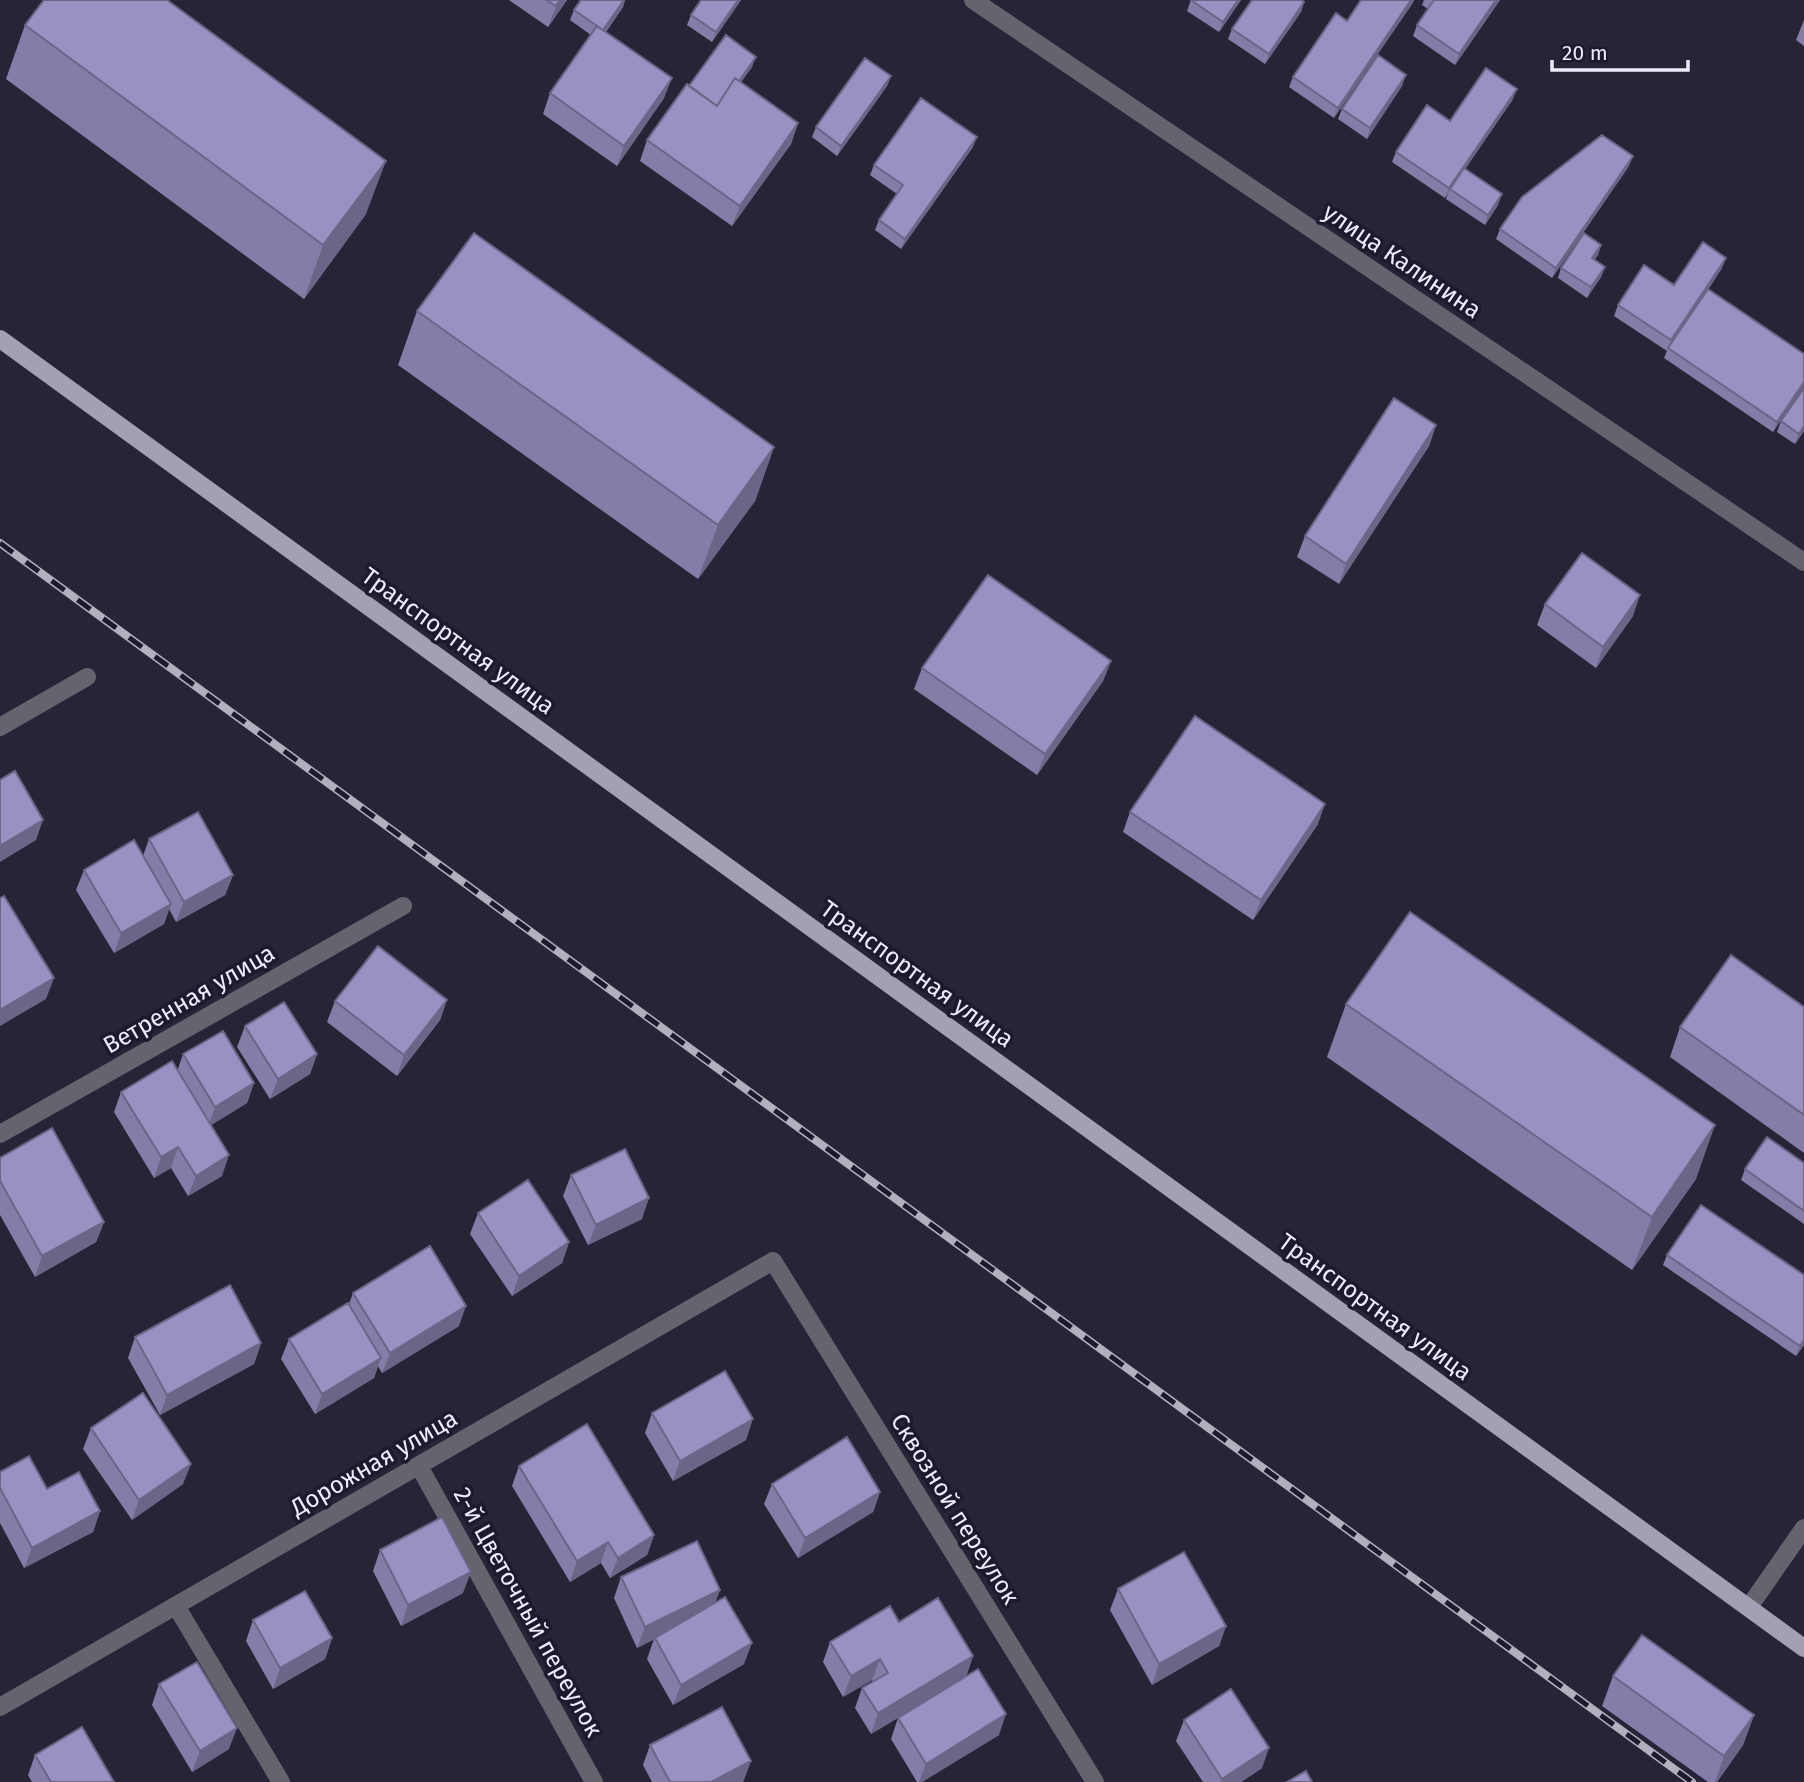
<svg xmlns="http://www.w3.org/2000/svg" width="1804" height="1782" font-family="'Fira Sans',sans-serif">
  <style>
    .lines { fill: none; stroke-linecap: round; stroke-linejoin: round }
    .minor { stroke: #64636e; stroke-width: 18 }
    .primary { stroke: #a2a0b5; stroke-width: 18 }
    .rail-casing { stroke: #b1b0bf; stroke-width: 8 }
    .rail { stroke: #1d1a2d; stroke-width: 5; stroke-dasharray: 16; stroke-linecap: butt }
    .wall { fill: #837ea8 }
    .shaded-wall { fill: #6a6688 }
    .building { fill: #9892c3; stroke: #6a6688; stroke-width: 2 }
    .labels { text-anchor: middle; stroke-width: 7; stroke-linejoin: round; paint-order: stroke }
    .street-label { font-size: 24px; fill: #edecfa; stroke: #1d1a2d }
  </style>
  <rect width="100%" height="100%" fill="#262437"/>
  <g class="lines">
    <!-- minor -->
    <path class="minor" d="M973,0L1804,562
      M0,727L87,677
      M0,1134L403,906
      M419,1466L594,1782
      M176,1606L281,1782
      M1749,1607L1804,1528
      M0,1707L773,1261L1095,1782"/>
    <!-- primary -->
    <path class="primary" d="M0,339L1804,1648"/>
    <defs>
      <path id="rail" d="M0,543L1692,1782"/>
    </defs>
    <!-- rail casing -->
    <use href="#rail" class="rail-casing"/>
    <!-- rail -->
    <use href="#rail" class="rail"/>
  </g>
  <!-- wall -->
  <path class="wall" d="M509,0H567L548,27Z
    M581,0H625L623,7L606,32L664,98L617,166L543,114L550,93L591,35L570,20L574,10Z
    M701,0H741L712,42L687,25L691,15Z
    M1191,0H1241L1219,32L1187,11Z
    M1361,0H1414L1334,118L1289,87L1293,77L1347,21Z
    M1424,0H1500L1455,65L1413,36L1417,25L1428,9L1422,5Z
    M1304,2L1301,12L1265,64L1228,39L1232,29Z
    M1804,20V46L1796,40Z
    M25,25L366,214L304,299L6,79Z
    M752,67L741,82L798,123L791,144L732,226L640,161L647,140L689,86Z
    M891,76L887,86L837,156L812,137L816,127Z
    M1402,86L1367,139L1338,119L1342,109Z
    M1513,99L1465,169L1498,205L1485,225L1446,199L1448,193L1445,198L1392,162L1396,152L1450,121Z
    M973,147L901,249L875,230L879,220L897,194L870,175L874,165Z
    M1629,166L1552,278L1496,239L1500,229Z
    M1601,245L1598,255L1594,260L1605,267L1601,277L1587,298L1558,278L1561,268Z
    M1722,268L1704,296L1804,354V386L1773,432L1664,358L1667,351L1614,316L1618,305Z
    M417,311L774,447L755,501L698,579L398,365Z
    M1804,388V431L1795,444L1777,432L1781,421Z
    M1436,425L1429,446L1339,584L1297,557L1305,536Z
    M1545,604L1633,616L1596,668L1537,625Z
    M1111,661L1103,681L1037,775L914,689L922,668Z
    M1130,812L1318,824L1253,920L1123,832Z
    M149,839L233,875L225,895L176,922L169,909L164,924L114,953L76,890L84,870L143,856Z
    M447,1000L440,1020L397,1076L327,1022L335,1001Z
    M1346,1004L1696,1179L1632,1270L1327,1057Z
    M1804,1007V1153L1670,1057L1680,1027Z
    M245,1026L317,1054L310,1074L270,1099L237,1047Z
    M183,1054L254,1083L247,1103L211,1125L222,1176L188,1196L171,1168L154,1178L114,1112L121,1092L178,1069Z
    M0,1158L104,1222L96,1242L35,1277L0,1215Z
    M1804,1163V1224L1741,1180L1745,1169Z
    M571,1175L642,1219L588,1245L563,1196Z
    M478,1213L569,1242L562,1263L512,1296L470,1234Z
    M1667,1255L1804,1275V1345L1796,1356L1663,1265Z
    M353,1293L459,1326L382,1373L378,1366L374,1378L315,1414L281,1359L289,1339L349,1304Z
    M135,1337L261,1343L254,1364L160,1415L128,1358Z
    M652,1413L746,1440L673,1481L645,1433Z
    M91,1428L183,1484L132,1520L83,1449Z
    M519,1466L654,1535L647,1555L610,1578L601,1563L570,1582L512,1486Z
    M0,1472L100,1511L93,1532L24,1568L0,1523Z
    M772,1484L880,1492L873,1512L798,1558L764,1504Z
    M380,1550L463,1593L401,1626L373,1571Z
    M621,1577L720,1590L715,1603L744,1664L673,1705L647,1659L654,1639L637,1648L614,1598Z
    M1118,1589L1226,1626L1219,1646L1152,1685L1110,1610Z
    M253,1620L332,1638L325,1659L273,1689L246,1641Z
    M830,1642L973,1656L966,1677L871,1734L855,1708L862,1688L873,1682L872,1680L843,1697L823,1662Z
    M1613,1676L1754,1715L1743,1745L1717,1782H1708L1602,1706Z
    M159,1684L229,1749L192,1772L152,1705Z
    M898,1718L999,1735L922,1782H917L891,1739Z
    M1184,1720L1262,1768L1241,1782H1203L1176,1741Z
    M650,1745L751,1761L743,1782H652L643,1765Z
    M35,1755L114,1782H32L28,1775Z"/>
  <!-- shaded-wall -->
  <path class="shaded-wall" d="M560,0H567L548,27L556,6Z
    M624,0H625L623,7L599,40L603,30Z
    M738,0H741L712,42L716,32Z
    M1238,0H1241L1219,32L1223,22Z
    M1411,0H1414L1413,3L1334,118L1338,108Z
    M1496,0H1500L1455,65L1459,54Z
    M1304,2L1301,12L1265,64L1269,54Z
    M756,57L752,67L709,126L713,116Z
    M1406,75L1402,86L1367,139L1370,128Z
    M891,76L887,86L837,156L841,146Z
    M672,78L664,98L617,166L624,146Z
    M1517,89L1513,99L1451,190L1450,189L1445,198L1449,188Z
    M798,123L791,144L732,226L740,206Z
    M977,137L973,147L901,249L905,239Z
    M1633,156L1629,166L1552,278L1556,268Z
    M386,161L366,214L304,299L323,245Z
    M1502,194L1498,205L1485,225L1488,215Z
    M1601,245L1598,255L1588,269L1592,258Z
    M1726,258L1722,268L1669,348L1671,340Z
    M1605,267L1601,277L1587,298L1591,287Z
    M1804,382V386L1773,432L1777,422Z
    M1436,425L1429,446L1339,584L1346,564Z
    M1804,426V431L1795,444L1799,434Z
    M774,447L755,501L698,579L718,525Z
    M1640,595L1633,616L1596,668L1603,647Z
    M1111,661L1103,681L1037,775L1045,754Z
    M1325,804L1318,824L1253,920L1261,900Z
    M43,820L36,840L0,862V846Z
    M233,875L225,895L176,922L184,902Z
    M171,904L164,924L114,953L121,933Z
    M54,978L46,999L0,1026V1010Z
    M447,1000L440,1020L397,1076L404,1055Z
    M317,1054L310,1074L270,1099L278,1079Z
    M254,1083L247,1103L208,1127L215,1107Z
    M1715,1125L1696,1179L1632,1270L1652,1217Z
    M178,1147L171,1168L154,1178L161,1157Z
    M229,1155L222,1176L188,1196L196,1176Z
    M649,1198L642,1219L588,1245L596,1225Z
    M104,1222L96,1242L35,1277L42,1256Z
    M569,1242L562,1263L512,1296L519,1276Z
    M466,1306L459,1326L382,1373L390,1353Z
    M1804,1340V1345L1796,1356L1800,1346Z
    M261,1343L254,1364L160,1415L167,1395Z
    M381,1358L374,1378L315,1414L322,1394Z
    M753,1419L746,1440L673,1481L680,1461Z
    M191,1464L183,1484L132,1520L139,1500Z
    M880,1492L873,1512L798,1558L805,1538Z
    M100,1511L93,1532L24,1568L32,1548Z
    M654,1535L647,1555L610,1578L618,1558Z
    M608,1542L601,1563L570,1582L577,1561Z
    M471,1572L463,1593L401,1626L408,1605Z
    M720,1590L712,1611L637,1648L645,1627Z
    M1226,1626L1219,1646L1152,1685L1159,1664Z
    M332,1638L325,1659L273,1689L280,1668Z
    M752,1643L744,1664L673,1705L681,1685Z
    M973,1656L966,1677L871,1734L878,1713Z
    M880,1659L872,1680L843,1697L851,1676Z
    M1006,1714L999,1735L922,1782H919L926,1764Z
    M1754,1715L1743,1745L1717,1782H1715L1724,1756Z
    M237,1728L229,1749L192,1772L200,1751Z
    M1269,1748L1262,1768L1241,1782H1221L1222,1779Z
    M751,1761L743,1782H711Z"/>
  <!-- building -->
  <path class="building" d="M44,0H167L386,161L323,245L25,25Z
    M546,0H560L556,6Z
    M581,0H624L603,30L574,10Z
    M701,0H738L716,32L691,15Z
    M1191,0H1238L1223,22Z
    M1252,0H1302L1304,2L1269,54L1232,29Z
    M1361,0H1411L1338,108L1293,77L1336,13L1347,21Z
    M1434,0H1496L1459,54L1417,25Z
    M597,26L672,78L624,146L550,93Z
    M726,35L756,57L739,81L735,78L717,106L689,86Z
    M1378,55L1406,75L1370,128L1342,109Z
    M865,58L891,76L841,146L816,127Z
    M1486,68L1517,89L1449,188L1396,152L1427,105L1450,121Z
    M735,78L798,123L740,206L647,140L687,84L717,106Z
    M921,98L977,137L905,239L879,220L903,185L874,165Z
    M1602,135L1633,156L1556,268L1500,229L1522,197Z
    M1464,168L1502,194L1488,215L1450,189Z
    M474,233L774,447L718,525L417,311Z
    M1584,233L1601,245L1592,258L1605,267L1591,287L1561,268Z
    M1703,242L1726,258L1671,340L1618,305L1644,265L1674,285Z
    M1708,289L1804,354V382L1777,422L1668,348Z
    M1804,388V426L1799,434L1781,421Z
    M1394,398L1436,425L1346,564L1305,536Z
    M1582,553L1640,595L1603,647L1545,604Z
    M988,575L1111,661L1045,754L922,668Z
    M1195,716L1325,804L1261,900L1130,812Z
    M15,771L43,820L0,846V780Z
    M198,812L233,875L184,902L149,839Z
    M134,840L171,904L121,933L84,870Z
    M4,896L54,978L0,1010V898Z
    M1410,912L1715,1125L1652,1217L1346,1004Z
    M378,946L447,1000L404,1055L335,1001Z
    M1731,955L1804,1007V1115L1680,1027Z
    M284,1002L317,1054L278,1079L245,1026Z
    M223,1031L254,1083L215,1107L183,1054Z
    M172,1061L229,1155L196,1176L178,1147L161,1157L121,1092Z
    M52,1128L104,1222L42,1256L0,1181V1158Z
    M1767,1137L1804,1163V1211L1745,1169Z
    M625,1149L649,1198L596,1225L571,1175Z
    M528,1180L569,1242L519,1276L478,1213Z
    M1701,1205L1804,1275V1340L1800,1346L1667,1255Z
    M430,1246L466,1306L390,1353L353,1293Z
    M230,1285L261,1343L167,1395L135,1337Z
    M348,1303L381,1358L322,1394L289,1339Z
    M725,1371L753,1419L680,1461L652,1413Z
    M143,1393L191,1464L139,1500L91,1428Z
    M587,1424L654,1535L618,1558L608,1542L577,1561L519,1466Z
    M847,1437L880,1492L805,1538L772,1484Z
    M29,1456L47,1489L79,1472L100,1511L32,1548L0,1488V1472Z
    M442,1517L471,1572L408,1605L380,1550Z
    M697,1541L720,1590L645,1627L621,1577Z
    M1184,1552L1226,1626L1159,1664L1118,1589Z
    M305,1591L332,1638L280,1668L253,1620Z
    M725,1597L752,1643L681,1685L655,1638Z
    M938,1598L973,1656L878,1713L862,1688L888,1673L880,1659L851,1676L830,1642L890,1606L899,1622Z
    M1642,1635L1754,1715L1724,1756L1613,1676Z
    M197,1662L237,1728L200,1751L159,1684Z
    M978,1669L1006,1714L926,1764L898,1718Z
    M1231,1689L1269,1748L1222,1779L1184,1720Z
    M722,1707L751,1761L711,1782H670L650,1745Z
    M82,1727L114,1782H51L35,1755Z
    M1306,1771L1312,1782H1287Z"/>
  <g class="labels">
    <!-- street labels -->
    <g class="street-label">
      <text transform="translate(1402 261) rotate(34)" y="8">улица Калинина</text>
      <text transform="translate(458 641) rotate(36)" y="8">Транспортная улица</text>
      <text transform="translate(917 974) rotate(36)" y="8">Транспортная улица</text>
      <text transform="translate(189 999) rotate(-30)" y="8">Ветренная улица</text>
      <text transform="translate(1375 1307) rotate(36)" y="8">Транспортная улица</text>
      <text transform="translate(374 1463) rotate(-30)" y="8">Дорожная улица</text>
      <text transform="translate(955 1509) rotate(58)" y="8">Сквозной переулок</text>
      <text transform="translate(528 1612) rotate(61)" y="8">2-й Цветочный переулок</text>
    </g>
  </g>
  <!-- scale -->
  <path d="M1552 60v10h136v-10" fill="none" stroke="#edecfa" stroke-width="3.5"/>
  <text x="1562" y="60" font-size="21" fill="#edecfa" stroke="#1d1a2d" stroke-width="5" paint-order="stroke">20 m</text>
</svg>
